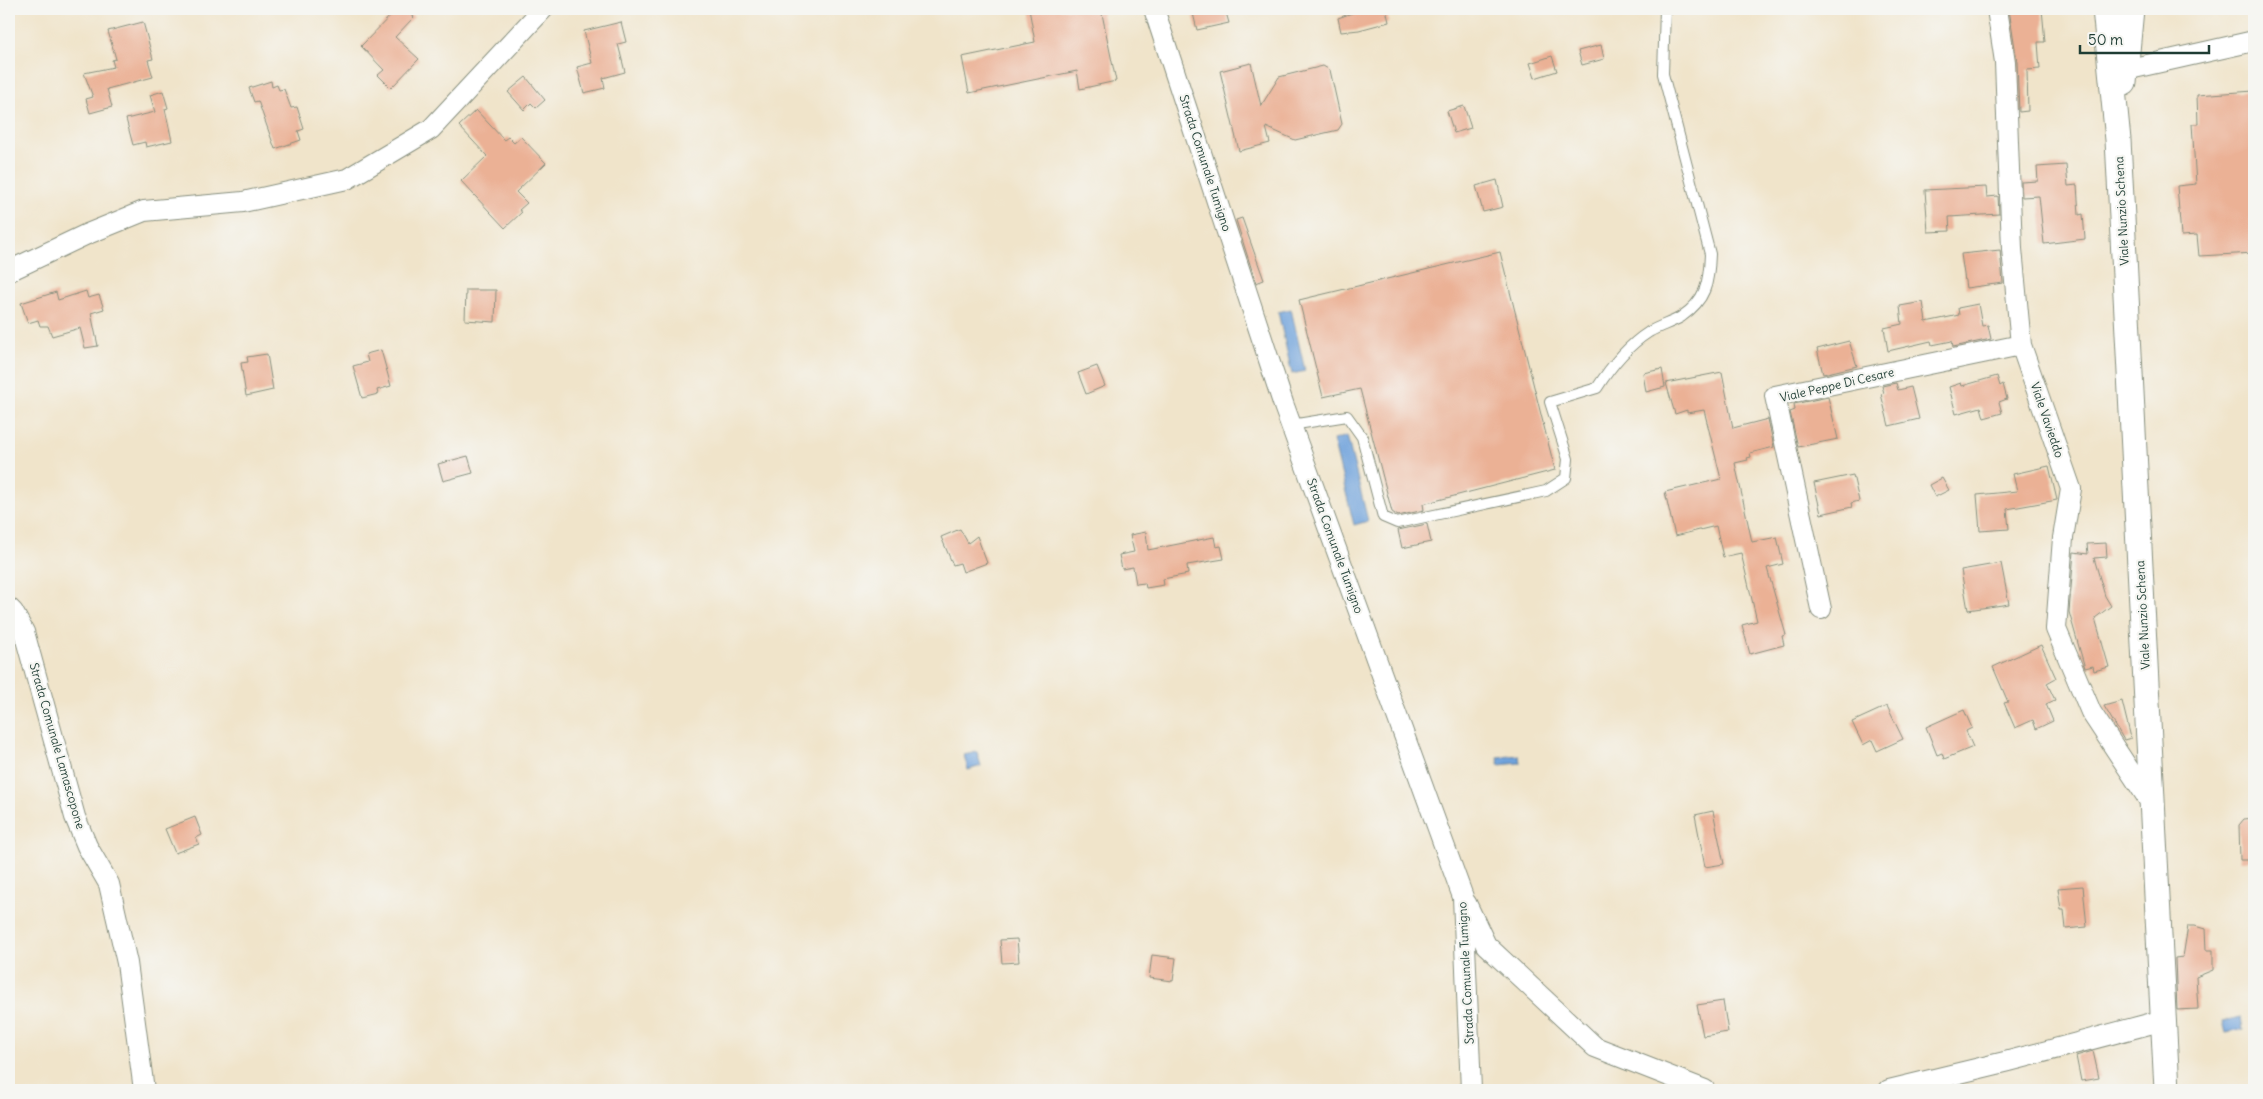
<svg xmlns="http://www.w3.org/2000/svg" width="2263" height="1099" font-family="Delius,sans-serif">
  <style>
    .water { fill: #70a2db; stroke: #487088 }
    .building { fill: #ebb195 }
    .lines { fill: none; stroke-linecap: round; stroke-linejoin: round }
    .service-casing { stroke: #88907f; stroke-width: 12 }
    .minor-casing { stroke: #88907f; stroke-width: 22 }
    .tertiary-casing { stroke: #88907f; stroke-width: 27 }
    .service { stroke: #fff; stroke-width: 10 }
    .minor { stroke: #fff; stroke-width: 20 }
    .tertiary { stroke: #fff; stroke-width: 25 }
    .labels { text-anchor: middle; stroke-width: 4.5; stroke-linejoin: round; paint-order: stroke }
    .street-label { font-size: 12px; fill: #1f3d34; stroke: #f6f6f2 }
  </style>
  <rect width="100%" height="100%" fill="#f6f6f2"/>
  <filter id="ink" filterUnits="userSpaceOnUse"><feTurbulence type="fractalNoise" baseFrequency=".02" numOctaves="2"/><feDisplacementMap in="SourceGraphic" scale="10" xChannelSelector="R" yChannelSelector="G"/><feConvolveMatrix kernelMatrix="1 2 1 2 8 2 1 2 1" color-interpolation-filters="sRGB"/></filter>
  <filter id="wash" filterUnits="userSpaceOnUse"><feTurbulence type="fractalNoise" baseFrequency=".0096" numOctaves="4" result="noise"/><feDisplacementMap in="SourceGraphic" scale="20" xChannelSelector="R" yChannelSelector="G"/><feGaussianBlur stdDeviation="1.12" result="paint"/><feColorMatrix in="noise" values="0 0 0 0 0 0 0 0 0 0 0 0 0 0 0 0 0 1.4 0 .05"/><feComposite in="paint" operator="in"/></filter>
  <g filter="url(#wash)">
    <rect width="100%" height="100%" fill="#f0e4ca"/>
    <!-- water -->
    <path class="water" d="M1291,309L1305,371L1292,374L1278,312Z
      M1347,436L1368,521L1354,525L1333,440Z
      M977,752L981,766L968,770L964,755Z
      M1519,755L1520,763L1499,765L1498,757Z
      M2241,1017L2243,1030L2226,1033L2223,1021Z"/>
    <g id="blocks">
      <!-- building -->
      <path class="building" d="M397,9H404L414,17L395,37L419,59L391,88L378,75L384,70L361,46Z
        M1029,9H1101L1116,81L1080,89L1077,71L969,93L962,57L1035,42Z
        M1192,9H1225L1229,23L1197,30Z
        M1363,9H1386L1389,22L1359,30L1341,32L1338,18Z
        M2009,9H2042L2045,42H2038L2040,69L2027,70L2028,111L2019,112L2017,61Z
        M143,22L153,59L148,60L153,77L107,89L112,107L90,113L86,99L93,97L84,73L114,67L112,60L116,59L108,31Z
        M621,22L626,42L618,44L625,72L603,78L605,88L584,93L577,67L592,63L584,31Z
        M1601,45L1604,59L1582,65L1578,51Z
        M1552,56L1557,71L1535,78L1530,63Z
        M1251,63L1261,106L1279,77L1323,66L1330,70L1342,124L1338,130L1295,140L1266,127L1270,143L1239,151L1220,71Z
        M526,77L545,100L536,108L531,103L524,110L508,92Z
        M271,81L272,87L277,85L279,90L284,89L291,108L297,107L304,129L298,131L301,140L275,149L258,101L254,102L249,88Z
        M163,91L168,108L165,109L172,141L146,147L145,142L133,145L126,119L155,112L150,95Z
        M2254,91V253L2199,256L2197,235L2181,236L2177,186L2196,184L2192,124H2198L2197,95Z
        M1464,106L1471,128L1454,133L1447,111Z
        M476,110L504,140L508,137L514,143L521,137L546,163L516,192L527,203L519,210L522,212L505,228L461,181L487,156L459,126Z
        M2066,165L2068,186L2077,185L2079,215L2083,214L2085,239L2044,244L2039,196L2022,197L2021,182L2038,181L2037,167Z
        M1497,180L1503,207L1483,212L1476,186Z
        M1986,187L1987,197L1998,196L1999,214L1949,217L1950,231L1928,232L1925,190Z
        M1242,218L1264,280L1256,283L1236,220Z
        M2000,250L2003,283L1966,288L1961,254Z
        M1500,252L1555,470L1423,504L1424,510L1398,516L1392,512L1360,389L1323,397L1299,300Z
        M466,290H496L495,322L465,320Z
        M86,291L88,298L99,295L104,309L91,313L98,346L85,348L80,328L52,336L48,326H40L38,320L28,323L21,303L56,292L58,300Z
        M1923,302L1926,322L1959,315L1958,308L1978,304L1982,326L1988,325L1991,339L1953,347L1952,341L1932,345L1931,341L1888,351L1884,328L1902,324L1900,306Z
        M1849,341L1857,366L1823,374L1817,349Z
        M381,350L391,386L377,390L378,394L362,398L353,366L368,362L366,354Z
        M267,354L273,390L246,396L241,363L248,362L247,357Z
        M1097,366L1105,386L1086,394L1078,373Z
        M1662,369L1665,387L1646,392L1643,373Z
        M1722,372L1733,428L1768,419L1774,447L1750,453L1751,457L1747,458L1748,460L1735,463L1752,542L1777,537L1783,564L1767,568L1786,635L1782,636L1784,645L1750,654L1742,625L1757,621L1741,553L1723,557L1716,526L1675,536L1665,492L1721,479L1704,410L1687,413V410L1675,414L1666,383Z
        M1997,376L2000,386L2003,384L2007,399L1999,402L2002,413L1984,418L1981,407L1956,414L1949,387L1961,383L1962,386Z
        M1896,383L1898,390L1911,387L1919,419L1889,426L1881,394L1884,393L1882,386Z
        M1828,397L1838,439L1798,447L1790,412L1795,410L1794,404Z
        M468,456L473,473L443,481L438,464Z
        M2049,466L2057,500L2007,509L2009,529L1980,531L1977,495L2017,491L2013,474Z
        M1853,475L1859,501L1851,503L1852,507L1821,514L1814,483Z
        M1942,478L1949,490L1935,497L1929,485Z
        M1427,524L1431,542L1402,548L1398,530Z
        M960,529L968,543L977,536L987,563L963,572L960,563L953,565L941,537Z
        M1146,532L1148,550L1214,537L1216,547L1221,546L1224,559L1187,565L1188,574L1163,579L1164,585L1146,588L1145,583L1136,584L1133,567L1122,569L1119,555L1134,552L1130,535Z
        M2106,543L2107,557L2094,558L2105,596L2111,606L2095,618L2109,667L2094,671L2093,666L2085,668L2069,612L2074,552L2088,554L2087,544Z
        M2001,563L2009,604L1968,610L1961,570Z
        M2041,645L2056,678L2047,683L2055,700L2046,704L2053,721L2036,729L2033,720L2015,728L2004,703L2008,702L1993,667Z
        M2122,701L2131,738L2124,740L2104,706Z
        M1887,706L1903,739L1877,751L1872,740L1863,745L1852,722Z
        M1964,710L1972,728L1966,731L1973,747L1944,759L1942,753L1937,755L1926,727Z
        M1713,811L1724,864L1705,867L1695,815Z
        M195,817L202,835L196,838L199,844L175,853L165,829Z
        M2254,818V860H2240L2239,825L2244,819Z
        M2083,886L2087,927L2066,929L2064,910H2061L2058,888Z
        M2188,926H2195L2205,929L2206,950H2213V970L2196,977L2198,1009L2177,1010L2175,958L2183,957Z
        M1017,939L1019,962L1002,963L1000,940Z
        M1152,955L1176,958L1173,981L1149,978Z
        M1723,1001L1728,1032L1703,1036L1697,1005Z
        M2093,1051L2099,1078L2081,1081L2076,1056Z"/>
    </g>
  </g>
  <g filter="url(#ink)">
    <use href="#blocks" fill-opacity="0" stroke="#88907f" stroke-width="1"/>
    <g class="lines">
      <defs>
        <path id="service" d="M1291,425L1347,416L1362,437L1383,517L1397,523L1546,491L1566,478L1568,459L1550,402L1597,388C1611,366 1627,346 1649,332C1659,326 1671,323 1681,317C1706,300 1709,283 1710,254L1663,74L1665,9"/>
        <path id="minor" d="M1154,9L1284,406L1463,897L1471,1090
          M1997,9L2005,62L2012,249L2021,345L2071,489L2063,538L2056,629L2091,712L2153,806
          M2125,70L2254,41
          M9,271L85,235L144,211L243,202L347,179L431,129L543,9
          M9,608L13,612L24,632L75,817L87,846L109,884L127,963L144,1090
          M1821,609L1775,396L2021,345
          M1466,903L1486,945L1595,1047L1705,1090
          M1889,1090L2009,1061L2164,1020"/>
        <path id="tertiary" d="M2105,9L2118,140L2167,1090
          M2124,83L2131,9"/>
      </defs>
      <!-- service casing -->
      <use href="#service" class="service-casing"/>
      <!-- minor casing -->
      <use href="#minor" class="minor-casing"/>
      <!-- tertiary casing -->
      <use href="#tertiary" class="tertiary-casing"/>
      <!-- service -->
      <use href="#service" class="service"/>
      <!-- minor -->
      <use href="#minor" class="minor"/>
      <!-- tertiary -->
      <use href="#tertiary" class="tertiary"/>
    </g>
  </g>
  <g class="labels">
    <!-- street labels -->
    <g class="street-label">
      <text transform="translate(1205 163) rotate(72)" y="4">Strada Comunale Tumigno</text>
      <text transform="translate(2122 211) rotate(-93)" y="4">Viale Nunzio Schena</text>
      <text transform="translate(1837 385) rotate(-13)" y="4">Viale Peppe Di Cesare</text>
      <text transform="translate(2047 420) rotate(71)" y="4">Viale Vavieddo</text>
      <text transform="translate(1335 546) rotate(70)" y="4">Strada Comunale Tumigno</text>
      <text transform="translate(2143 615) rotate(-93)" y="4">Viale Nunzio Schena</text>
      <text transform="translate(57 746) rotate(74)" y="4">Strada Comunale Lamascopone</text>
      <text transform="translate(1466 973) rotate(-93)" y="4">Strada Comunale Tumigno</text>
    </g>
  </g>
  <!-- margin -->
  <rect width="2263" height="1099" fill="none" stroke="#f6f6f2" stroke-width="30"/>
  <!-- scale -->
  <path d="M2080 45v8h129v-8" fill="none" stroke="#1f3d34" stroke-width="2.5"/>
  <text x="2088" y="45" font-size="15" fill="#1f3d34" stroke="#f6f6f2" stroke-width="4" paint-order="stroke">50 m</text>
</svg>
